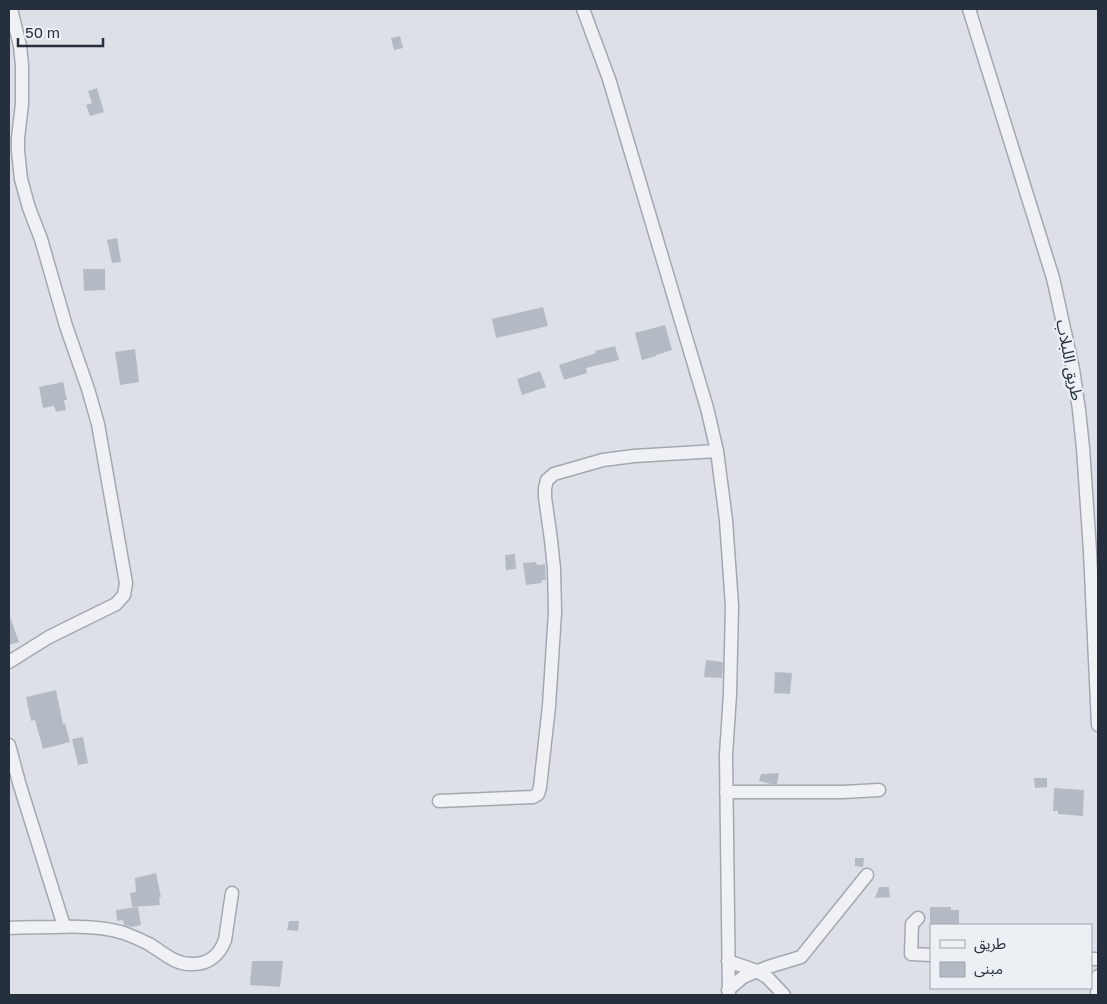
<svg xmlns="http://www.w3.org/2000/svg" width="1107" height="1004" font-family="'Golos Text','Noto Sans Arabic',sans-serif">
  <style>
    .building { fill: #b4bac4 }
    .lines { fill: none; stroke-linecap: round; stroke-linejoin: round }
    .minor-casing { stroke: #a2a8b1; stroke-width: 15 }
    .minor { stroke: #eff1f5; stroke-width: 12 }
    .labels { text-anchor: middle; stroke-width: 4.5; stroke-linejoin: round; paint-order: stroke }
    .street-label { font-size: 16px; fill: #262f3e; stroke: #ecf0f5 }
  </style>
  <rect width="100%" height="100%" fill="#dde1e7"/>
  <!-- building -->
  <path class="building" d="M400,36L403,48L394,50L391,38Z
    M97,88L104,112L90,116L86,105L92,103L88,91Z
    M117,238L121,262L112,263L107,240Z
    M83,269H105V290L84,291Z
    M543,307L548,326L496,338L492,319Z
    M665,325L672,350L656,355V356L642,360L635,333Z
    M615,346L619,360L586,368L587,373L564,380L559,365L596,353L595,351Z
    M135,349L139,382L120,385L115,352Z
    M540,371L546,387L522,395L517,379Z
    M63,382L67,400H64L66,410L56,412L54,406L43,408L39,387Z
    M515,554L516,569L506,570L505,555Z
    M536,562L537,565L545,564L546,580H542L541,583L526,585L523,563Z
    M9,617H10L19,642L9,645Z
    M706,660L723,662L722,678L704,677Z
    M775,672L792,673L790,694L774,693Z
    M56,690L63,724L65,723L70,742L43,749L35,720L31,721L26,697Z
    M83,737L88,763L78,765L72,739Z
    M779,773L777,784H771L759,781L761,774Z
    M1034,778H1047V787L1035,788Z
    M1054,788L1084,790L1083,816L1058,814V811H1053Z
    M855,858H864L863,867L855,866Z
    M156,873L161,897H159L160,905L132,907L130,893L136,892L135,878Z
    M879,887H889L890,897L875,898Z
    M138,907L141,925L132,927L124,925L123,920L117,921L116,910Z
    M930,907H951V910H959V925H930Z
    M289,921H299L298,931L287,930Z
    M252,961H283L280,987L250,985Z"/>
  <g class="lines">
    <defs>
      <path id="minor" d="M583,9L609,79L707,408L717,451L726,520L732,606L730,694L726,755L729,995
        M969,9L1053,278L1073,369L1079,410L1083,448L1090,551L1098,725
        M9,662L49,637L116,604L124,595L126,583L98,424L88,389L66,326L41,239L29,208L21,179L18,151V138L22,104V65L20,46L11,9
        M9,745L20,786L64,926
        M726,792H843L879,790
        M439,801L533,797L538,794L540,787L549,706L555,612L554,569L551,540L545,497V488L547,480L554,474L603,460L634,456L717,451
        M918,918L912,924L911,954L931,955
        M9,928C24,927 40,927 55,927C78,926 102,926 124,933C132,936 141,940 149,944C164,953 175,965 193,964C209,964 220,954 225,940L232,893
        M1091,959H1098
        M728,961L757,971L768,978L784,995
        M728,990L743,977L768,967L801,957L867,875
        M1097,995L1098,976"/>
    </defs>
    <!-- minor casing -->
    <use href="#minor" class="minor-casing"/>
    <!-- minor -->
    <use href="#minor" class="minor"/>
  </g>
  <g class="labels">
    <!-- street labels -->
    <g class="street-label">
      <text transform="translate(1070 360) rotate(79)" y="6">طريق اللبلاب</text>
    </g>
  </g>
  <!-- border -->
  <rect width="1107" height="1004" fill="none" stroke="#262f3e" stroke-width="20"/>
  <!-- legend -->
  <rect x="930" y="924" width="162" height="65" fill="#ecf0f5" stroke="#9da3ac"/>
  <rect x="940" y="940" width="25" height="8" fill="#eff1f5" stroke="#9da3ac"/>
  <text x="974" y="949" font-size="15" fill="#262f3e">طريق</text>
  <rect x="940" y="962" width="25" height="15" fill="#b4bac4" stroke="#9da3ac"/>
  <text x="974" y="974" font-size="15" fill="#262f3e">مبنى</text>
  <!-- scale -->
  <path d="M18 38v8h85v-8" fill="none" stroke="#262f3e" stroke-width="2.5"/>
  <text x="25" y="38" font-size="15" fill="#262f3e" stroke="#ecf0f5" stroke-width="4" paint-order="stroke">50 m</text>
</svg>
